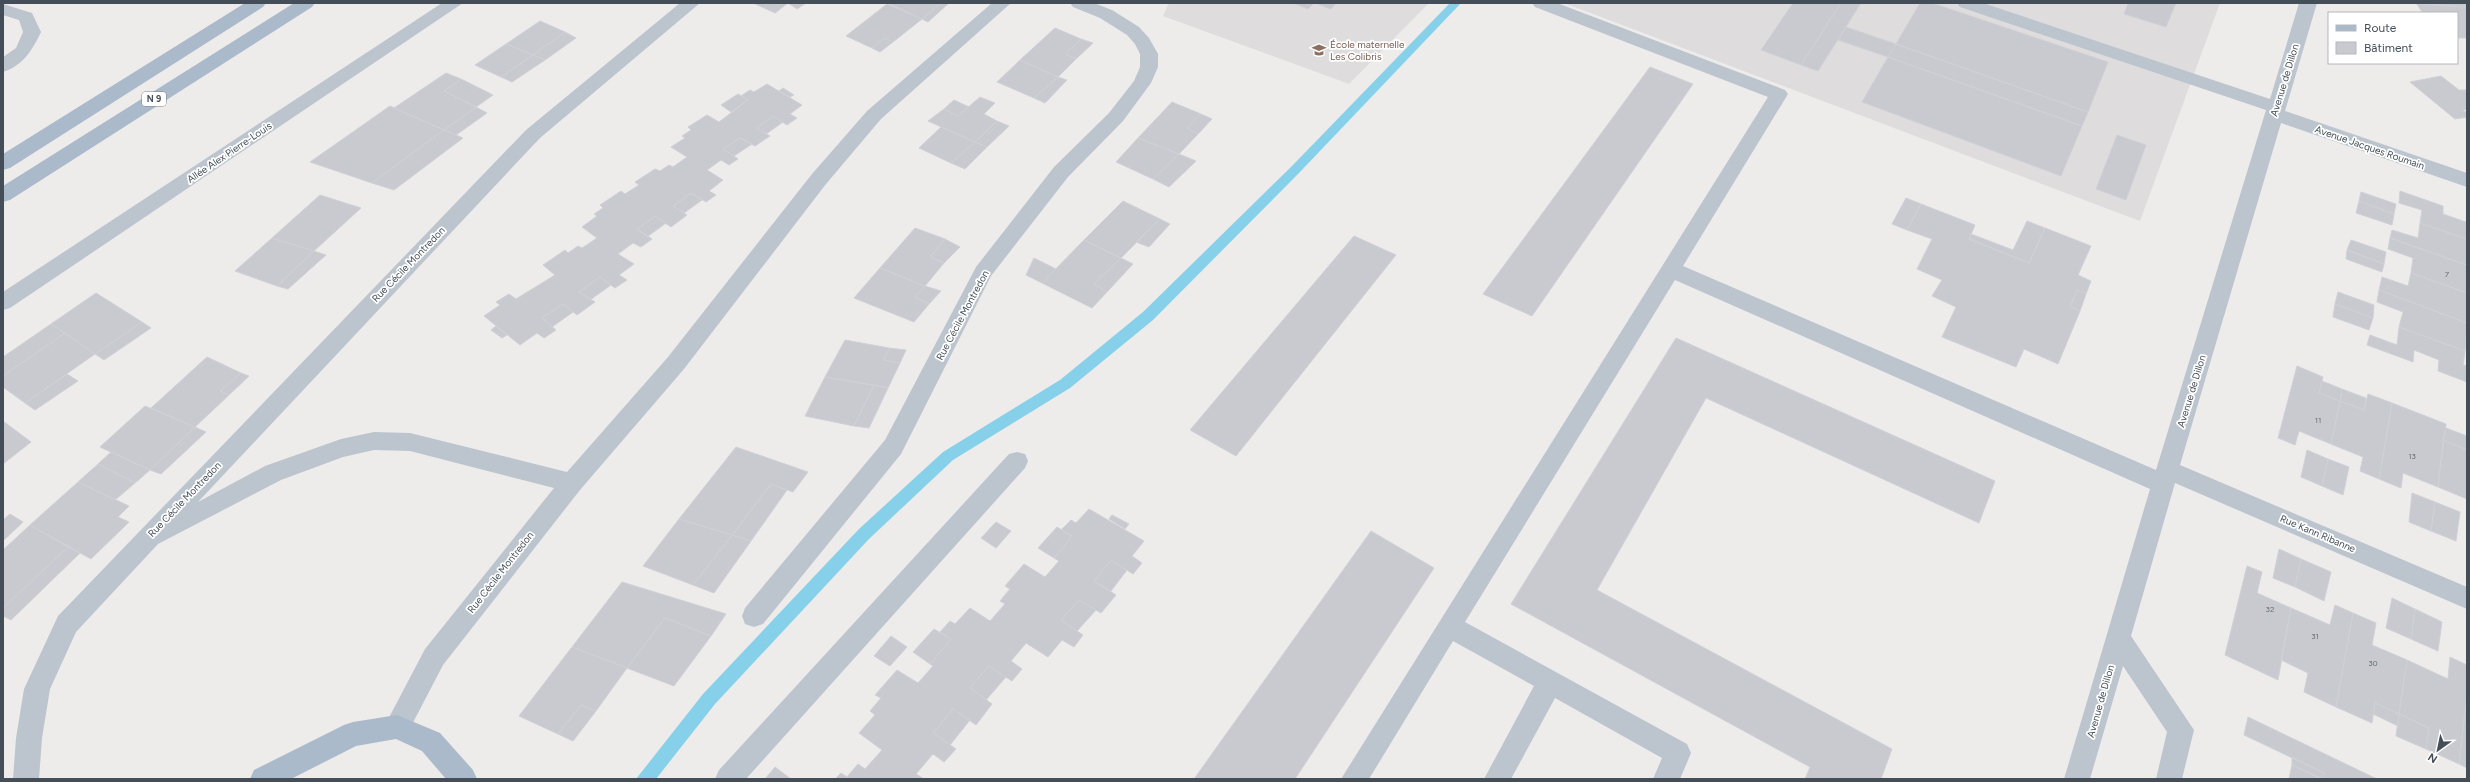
<svg xmlns="http://www.w3.org/2000/svg" width="2470" height="782" font-family="Figtree,sans-serif">
  <style>
    .education { fill: #dfdcdd }
    .lines { fill: none; stroke-linecap: round; stroke-linejoin: round }
    .stream { fill: #86d1e9; fill-rule: evenodd }
    .building { fill: #c8cad0; stroke: #cfd1d7 }
    .minor { fill: #bcc5ce; fill-rule: evenodd }
    .major { fill: #abbacb; fill-rule: evenodd }
    .labels { text-anchor: middle; stroke-width: 3.5; stroke-linejoin: round; paint-order: stroke }
    .number-label { font-size: 8px; fill: #656d76 }
    .shield { fill: #fff; stroke: #7c838a; stroke-width: 1 }
    .shield-label { font-size: 9px; font-weight: bold; fill: #444e58 }
    .education-label { font-size: 10px; fill: #785e54; stroke: #fff; text-anchor: start }
    .street-label { font-size: 10px; fill: #444e58; stroke: #fff }
  </style>
  <rect width="100%" height="100%" fill="#eeebeb"/>
  <!-- education -->
  <path class="education" d="M1169,3H1429L1349,84L1163,16Z
    M1564,3H2220L2140,221Z"/>
  <g class="lines">
    <!-- stream -->
    <path class="stream" d="M1450,3H1461L1299,173L1153,320L1070,388L953,460L869,539L715,704L656,779H636L703,694L859,529L943,452L1060,380L1143,312L1291,167Z"/>
  </g>
  <!-- building -->
  <path class="building" d="M753,3H788L775,13Z
    M788,3H806L797,9Z
    M888,3H941L922,19Z
    M941,3H949L928,22L922,19Z
    M1293,3H1314L1308,9Z
    M1315,3H1336L1331,9Z
    M1793,3H1841L1801,65L1761,50Z
    M1841,3H1861L1818,71L1801,65Z
    M1920,3H1932L2108,62L2088,112L1896,44Z
    M2128,3H2176L2166,27L2124,14Z
    M2414,3H2439L2441,5L2417,4Z
    M2439,3H2467V7L2441,5Z
    M887,4L922,19L893,42L884,38L872,48L846,36Z
    M2417,4L2467,7V38H2457V13L2422,12Z
    M540,21L565,32L533,55L506,44Z
    M1846,27L1896,44L1888,57L1838,40Z
    M1055,28L1081,39L1065,54L1076,59L1058,77L1020,60Z
    M565,32L576,38L545,60L533,55Z
    M884,38L893,42L880,52L872,48Z
    M1081,39L1093,43L1076,59L1065,54Z
    M506,44L533,55L501,77L475,65Z
    M1896,44L2088,112L2082,126L1888,57Z
    M533,55L545,60L512,82L501,77Z
    M1888,57L2082,126L2061,176L1862,102Z
    M1020,60L1058,77L1034,98L997,82Z
    M1650,67L1693,84L1532,316L1483,294Z
    M446,73L461,79L444,91L476,107L444,130L394,108Z
    M2441,76L2459,90H2467V109L2463,110L2467,113V117L2455,119L2410,82Z
    M1058,77L1067,80L1045,103L1034,98Z
    M461,79L493,95L476,107L444,91Z
    M767,84L802,105L790,114L797,118L787,125L773,116L756,128L770,136L755,146L740,138L723,149L738,159L729,165L721,160L707,170L723,180L709,191L716,195L706,202L691,193L673,206L687,215L671,227L655,216L637,229L652,239L641,247L633,243L618,254L634,264L619,275L627,280L615,288L600,277L579,292L595,302L577,315L563,304L542,318L556,330L544,338L537,333L520,345L484,316L500,305L496,302L509,294L516,299L555,275L543,265L565,250L568,253L578,246L582,248L597,238L582,227L597,216L594,214L603,208L600,205L621,191L625,194L639,185L635,182L655,169L660,171L669,165L673,167L687,157L671,147L685,138L682,136L691,130L688,127L707,115L719,122L748,100L741,96L750,90L754,92Z
    M783,88L794,95L790,97L779,91Z
    M738,94L748,100L731,112L721,105Z
    M980,97L995,103L984,114L997,121L975,142L928,121L944,109L958,116Z
    M954,100L969,107L958,116L944,109Z
    M1172,102L1201,114L1187,128L1198,134L1179,154L1138,138Z
    M390,106L444,130L372,183L310,162Z
    M476,107L487,113L456,135L444,130Z
    M1201,114L1212,119L1198,134L1187,128Z
    M773,116L783,122L766,134L756,128Z
    M997,121L1009,126L987,147L975,142Z
    M941,127L975,142L951,163L919,148Z
    M444,130L463,138L394,190L372,183Z
    M2117,135L2146,145L2126,200L2096,189Z
    M740,138L752,144L734,156L723,149Z
    M1138,138L1179,154L1153,179L1116,162Z
    M975,142L987,147L965,169L951,163Z
    M1179,154L1196,161L1169,187L1153,179Z
    M2400,191L2443,206V214L2466,222L2467,218V239L2420,223L2422,210L2399,203Z
    M2361,192L2396,204L2394,214L2359,201Z
    M691,193L702,200L684,213L673,206Z
    M320,195L361,208L314,251L272,238Z
    M1906,198L1921,204L1907,230L1892,224Z
    M1123,201L1160,219L1121,258L1084,240Z
    M2359,201L2394,214L2392,225L2356,213Z
    M1921,204L1975,225L1969,239L2029,263L2045,228L2091,246L2078,275L2091,281L2086,294L2077,290L2070,307L2080,311L2058,364L2024,349L2016,367L1942,337L1956,307L1932,296L1942,280L1917,269L1932,239L1907,230Z
    M655,216L666,223L647,237L637,229Z
    M1160,219L1170,224L1149,247L1136,242Z
    M2027,221L2045,228L2029,263L1969,239L1971,234L2013,250Z
    M2420,223L2467,239V265L2390,238L2392,230L2418,238Z
    M915,228L945,239L930,257L944,263L925,286L880,268Z
    M1354,236L1396,255L1236,456L1190,430Z
    M272,238L314,251L277,286L235,271Z
    M2390,238L2467,265V293L2411,273L2413,258L2388,249Z
    M945,239L960,247L944,263L930,257Z
    M1084,240L1121,258L1094,284L1107,292L1092,308L1042,283Z
    M2351,240L2386,252L2384,264L2347,250Z
    M2347,250L2384,264L2382,272L2346,259Z
    M314,251L326,255L288,289L277,286Z
    M1034,258L1056,269L1042,283L1026,275Z
    M1121,258L1133,264L1107,292L1094,284Z
    M880,268L925,286L915,297L929,304L914,322L854,298Z
    M2411,273L2467,293V323L2379,290L2382,277L2408,286Z
    M600,277L611,285L590,300L579,292Z
    M925,286L941,291L929,304L915,297Z
    M2077,290L2086,294L2080,311L2070,307Z
    M2379,290L2467,323L2465,351L2399,327L2403,312L2377,302Z
    M2338,292L2374,305L2373,318L2335,304Z
    M96,293L142,322L95,354L51,324Z
    M563,304L573,312L552,327L542,318Z
    M2335,304L2373,318L2369,330L2333,317Z
    M142,322L151,328L104,360L95,354Z
    M51,324L65,333L3,376V357Z
    M496,326L507,335L502,338L491,330Z
    M2399,327L2465,351L2463,365L2467,366V382L2438,371L2439,360L2414,350L2413,362L2367,345L2370,335L2397,345Z
    M65,333L95,354L25,403L3,387V376Z
    M1676,338L1995,481L1979,523L1706,398L1597,590L1892,749L1881,779H1805L1810,767L1511,604Z
    M845,340L889,348L884,360L900,363L888,388L825,377Z
    M889,348L906,350L900,363L884,360Z
    M207,357L241,373L220,391L229,395L195,427L151,408Z
    M2297,366L2323,377L2319,393L2340,401L2331,444L2299,431L2295,445L2278,438Z
    M241,373L249,376L229,395L220,391Z
    M67,374L78,381L35,410L25,403Z
    M825,377L874,385L854,426L805,416Z
    M2322,381L2342,389L2340,401L2319,393Z
    M874,385L888,388L869,428L854,426Z
    M2342,389L2366,398L2364,410L2340,401Z
    M2368,394L2392,403L2379,479L2360,471L2363,457L2331,444L2340,401L2364,410Z
    M2392,403L2446,424L2438,487L2403,473L2401,488L2379,479Z
    M145,406L195,427L150,470L100,447Z
    M3,421L31,442L3,464Z
    M195,427L206,432L161,474L150,470Z
    M2446,428L2467,436V450L2443,440Z
    M2443,440L2467,450V499L2438,487Z
    M736,447L808,472L793,492L771,484L732,535L679,519Z
    M2307,450L2328,459L2322,486L2301,477Z
    M111,452L150,470L135,483L98,464Z
    M2328,459L2349,467L2343,495L2322,486Z
    M98,464L135,483L115,500L78,482Z
    M78,482L129,506L118,517L129,522L91,559L30,525Z
    M771,484L787,490L751,541L732,535Z
    M2412,493L2435,502L2431,531L2409,522Z
    M2435,502L2460,512L2456,541L2431,531Z
    M1089,509L1144,541L1132,556L1142,563L1133,574L1111,560L1094,581L1116,595L1101,613L1079,600L1061,620L1083,635L1074,647L1062,640L1048,657L1026,643L1011,661L1022,669L1012,681L989,666L970,688L992,704L976,725L953,709L933,733L956,749L944,762L933,754L916,774L924,779H849L847,777L858,764L865,769L882,750L859,733L875,715L870,711L881,698L875,695L897,670L918,683L933,666L930,664L951,639L940,632L950,621L955,624L970,608L990,621L1005,604L1000,601L1010,589L1005,586L1024,564L1045,577L1059,561L1054,558L1072,536L1061,530L1071,520L1076,523Z
    M10,514L23,522L3,541V520Z
    M1112,515L1129,524L1125,529L1109,519Z
    M679,519L732,535L693,585L643,566Z
    M996,522L1011,531L996,548L981,538Z
    M30,525L68,547L3,608V550Z
    M1057,527L1072,536L1054,558L1038,548Z
    M1371,531L1434,568L1295,779H1194Z
    M732,535L751,541L714,593L693,585Z
    M68,547L80,553L11,620L3,616V608Z
    M2279,549L2301,559L2295,587L2273,578Z
    M2301,559L2331,572L2324,601L2295,587Z
    M1111,560L1127,570L1111,591L1094,581Z
    M2247,566L2262,572L2257,593L2291,608L2278,680L2225,655Z
    M622,582L726,614L711,636L665,618L627,668L572,647Z
    M2392,598L2415,609L2411,639L2386,628Z
    M1079,600L1096,610L1077,631L1061,620Z
    M2335,605L2353,613L2336,707L2304,692L2308,673L2281,660L2291,608L2330,625Z
    M2415,609L2442,622L2438,651L2411,639Z
    M2353,613L2376,623L2372,645L2407,660L2399,714L2375,703L2372,723L2336,707Z
    M665,618L711,636L674,686L627,668Z
    M934,629L951,639L930,664L913,652Z
    M891,636L907,647L890,666L874,656Z
    M572,647L627,668L596,711L581,705L558,734L519,716Z
    M2450,657L2467,665V693L2459,764L2426,749L2429,728L2399,714L2407,660L2448,679Z
    M989,666L1006,677L986,700L970,688Z
    M2467,693V768L2459,764Z
    M2375,703L2399,714L2398,726L2373,714Z
    M581,705L596,711L573,741L558,734Z
    M953,709L970,720L950,745L933,733Z
    M2399,714L2429,728L2426,749L2396,736Z
    M2248,717L2377,779H2323L2324,773L2244,735Z
    M2292,757L2324,773L2323,779L2292,765Z
    M2292,765L2321,779H2289Z
    M775,767L791,779H765Z
    M841,773L847,777L849,779H835Z"/>
  <g class="lines">
    <!-- minor -->
    <path class="minor" d="M442,3H463L10,308L3,310V292Z
      M680,3H700L540,138L198,502L265,466L341,439L374,432L410,433L567,472L668,357L812,174L867,111L992,3H1011L881,119L826,184L684,369L580,490L443,665L406,736L397,739L388,736L384,727L425,649L554,488L410,451L374,450L343,457L281,480L158,544L76,632L50,689L42,738L39,779H13L16,738L24,689L58,616L526,130Z
      M1070,3H1094L1112,10L1139,27L1149,38L1158,54V67L1151,83L1123,121L1068,177L991,276L901,454L763,624L754,627L745,624L742,616L745,608L885,440L976,267L1054,167L1109,113L1134,81L1140,67V54L1135,44L1127,35L1100,18L1073,7Z
      M1532,3H1557L1785,90L1788,94L1683,266L2156,470L2266,110L1960,7L1957,3H1983L2270,99L2299,3H2317L2285,111L2467,173V187L2281,123L2180,465L2467,587V609L2175,483L2131,636L2194,730L2182,779H2156L2167,732L2123,666L2090,779H2064L2150,489L1675,280L1465,622L1687,744L1691,753L1680,779H1653L1662,758L1555,698L1511,779H1484L1534,686L1453,641L1369,779H1341L1768,97L1535,7Z
      M3,4L32,13L41,32C33,49 23,66 3,72V57L16,48L23,32L19,20L3,15Z
      M1017,452L1025,454L1028,461L1025,468L746,779H715L719,770L1009,454Z"/>
    <!-- major -->
    <path class="major" d="M245,3H266L263,7L10,168L3,170V154Z
      M294,3H315L312,7L10,200L3,202V186Z
      M397,715L440,733L473,770L477,779H446L422,751L396,739L356,746L291,779H250L254,770L344,725L353,722Z"/>
  </g>
  <!-- icons -->
  <defs>
    <symbol id="school-bare" viewBox="-9 -9 18 18"><path d="M0-5L7-2L0 1L-7-2ZM-4 1L0 2.5L4 1V4Q0 6-4 4Z" fill="#8d6e63" stroke="#fff" stroke-width="2.5" paint-order="stroke"/></symbol>
  </defs>
  <g fill-rule="evenodd">
    <use href="#school-bare" x="1309" y="40" width="20" height="20"/>
  </g>
  <g class="labels">
    <!-- number labels -->
    <g class="number-label">
      <text x="2447" y="277">7</text>
      <text x="2318" y="423">11</text>
      <text x="2412" y="459">13</text>
      <text x="2270" y="612">32</text>
      <text x="2315" y="639">31</text>
      <text x="2373" y="666">30</text>
    </g>
    <!-- shield labels -->
    <rect class="shield" x="142" y="92" width="24" height="14" rx="3"/>
    <g class="shield-label">
      <text x="154" y="102">N 9</text>
    </g>
    <!-- education labels -->
    <g class="education-label">
      <text x="1330" y="48">École maternelle<tspan x="1330" dy="12">Les Colibris</tspan></text>
    </g>
    <!-- street labels -->
    <g class="street-label">
      <text transform="translate(2284 80) rotate(-73)" y="4">Avenue de Dillon</text>
      <text transform="translate(2370 147) rotate(19)" y="4">Avenue Jacques Roumain</text>
      <text transform="translate(229 152) rotate(-34)" y="4">Allée Alex Pierre-Louis</text>
      <text transform="translate(408 264) rotate(-46)" y="4">Rue Cécile Montredon</text>
      <text transform="translate(962 315) rotate(-62)" y="4">Rue Cécile Montredon</text>
      <text transform="translate(2191 391) rotate(-73)" y="4">Avenue de Dillon</text>
      <text transform="translate(184 499) rotate(-46)" y="4">Rue Cécile Montredon</text>
      <text transform="translate(2318 533) rotate(23)" y="4">Rue Kann Ribanne</text>
      <text transform="translate(500 572) rotate(-52)" y="4">Rue Cécile Montredon</text>
      <text transform="translate(2100 701) rotate(-74)" y="4">Avenue de Dillon</text>
    </g>
  </g>
  <!-- border -->
  <rect width="2470" height="782" fill="none" stroke="#444e58" stroke-width="8"/>
  <!-- legend -->
  <rect x="2328" y="12" width="130" height="52" fill="#ffffff" stroke="#b4b8bc"/>
  <rect x="2336" y="25" width="20" height="6" fill="#abbacb" stroke="#b4b8bc"/>
  <text x="2364" y="32" font-size="12" fill="#444e58">Route</text>
  <rect x="2336" y="42" width="20" height="12" fill="#c8cad0" stroke="#b4b8bc"/>
  <text x="2364" y="52" font-size="12" fill="#444e58">Bâtiment</text>
  <!-- north arrow -->
  <g transform="translate(2438 750) rotate(213)" stroke="#ffffff" stroke-width="3" paint-order="stroke">
  <path d="M0-3L7 15L0 10L-7 15Z" fill="#444e58"/>
  <text y="-6" font-size="11" font-weight="bold" text-anchor="middle" fill="#444e58">N</text>
  </g>
</svg>
